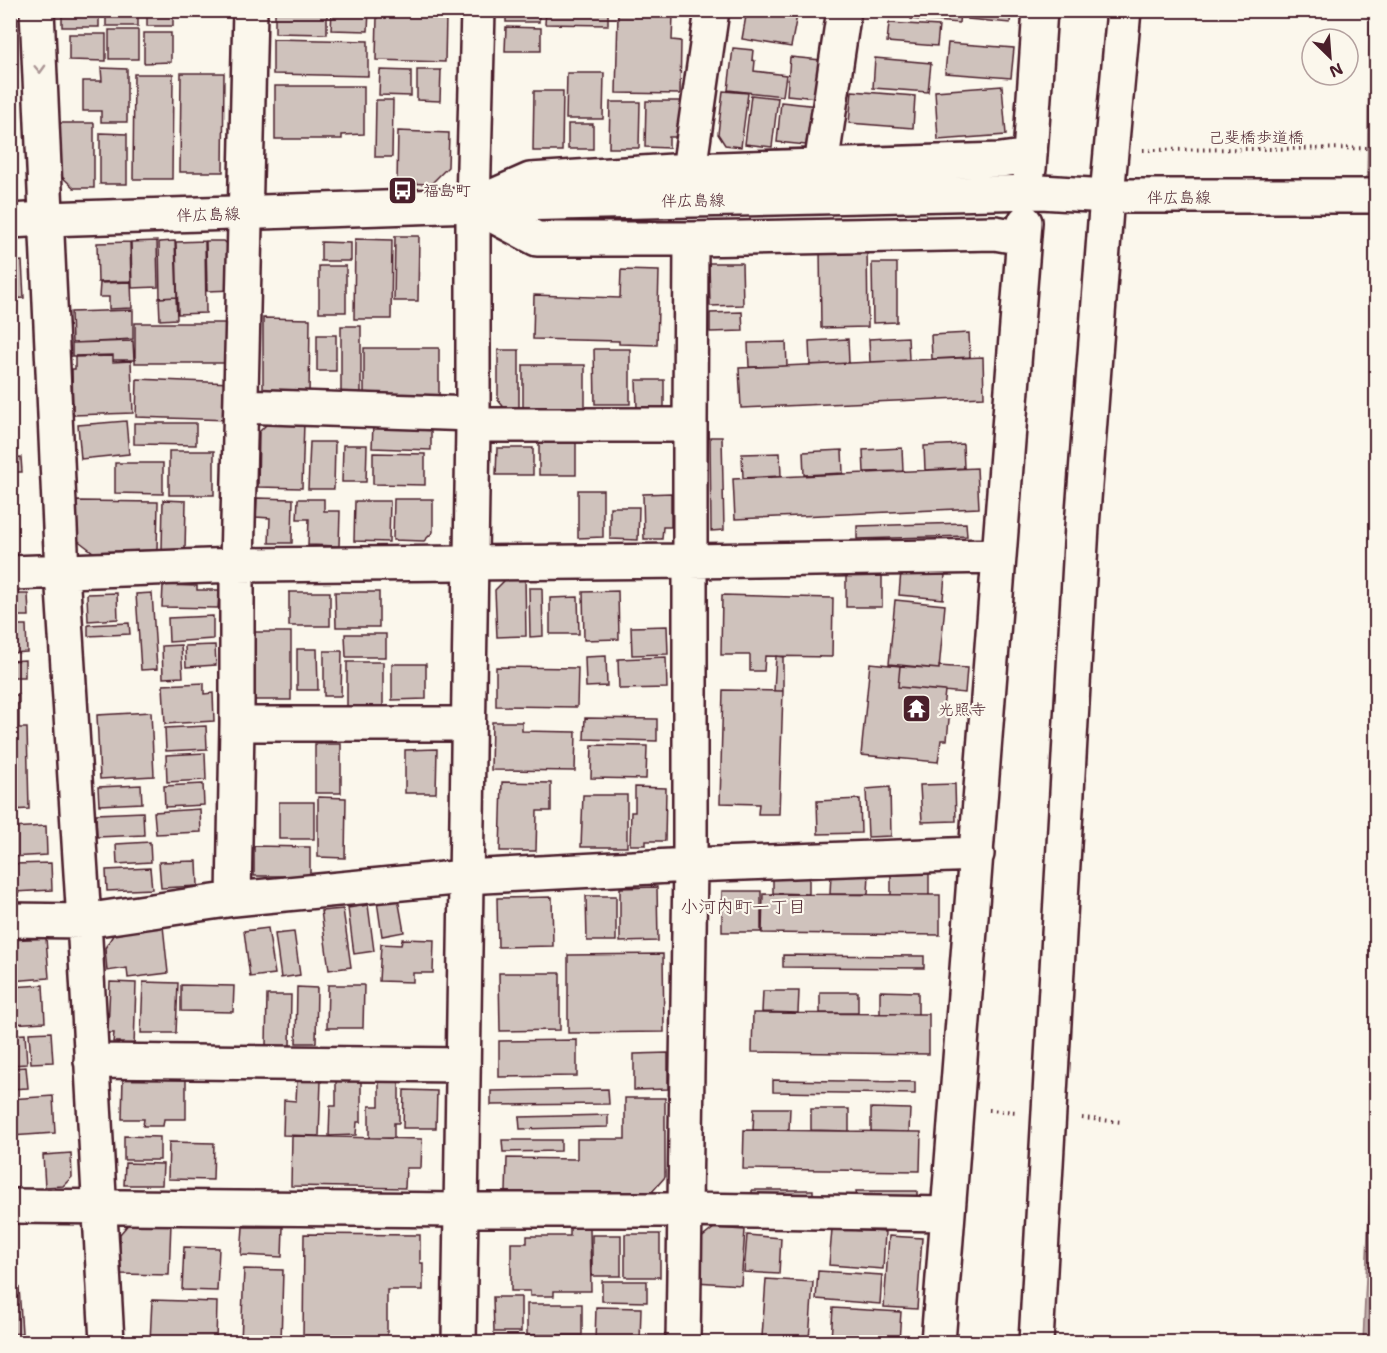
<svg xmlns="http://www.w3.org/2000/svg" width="1387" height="1353" font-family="'Shantell Sans','Klee One',sans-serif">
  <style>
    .water { fill: #bfadaa; stroke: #907477; stroke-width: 1.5 }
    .building { fill: #cfc2bc; stroke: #4a1f2b; stroke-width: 1.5 }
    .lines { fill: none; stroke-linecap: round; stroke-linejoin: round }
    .minor-casing { stroke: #4a1f2b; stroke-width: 38 }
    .tertiary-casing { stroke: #4a1f2b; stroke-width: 38 }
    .secondary-casing { stroke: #4a1f2b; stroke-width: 38 }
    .path { stroke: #4a1f2b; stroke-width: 4; stroke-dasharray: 1.5 4.5; stroke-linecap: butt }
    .minor { stroke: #fbf7ec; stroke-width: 33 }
    .tertiary { stroke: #fbf7ec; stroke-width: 33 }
    .secondary { stroke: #fbf7ec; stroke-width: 33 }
    .oneway { stroke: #ab9695 }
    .labels { text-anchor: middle; stroke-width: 4.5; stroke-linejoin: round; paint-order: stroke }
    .street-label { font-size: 16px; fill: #4a1f2b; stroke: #fbf7ec }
    .poi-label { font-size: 16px; fill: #4a1f2b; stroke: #fbf7ec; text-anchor: start }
    .neighbourhood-label { font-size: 18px; fill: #4a1f2b; stroke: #fbf7ec }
  </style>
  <rect width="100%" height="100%" fill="#fbf7ec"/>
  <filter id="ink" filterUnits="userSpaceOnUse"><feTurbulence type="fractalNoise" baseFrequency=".0167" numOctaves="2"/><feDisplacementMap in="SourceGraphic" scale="12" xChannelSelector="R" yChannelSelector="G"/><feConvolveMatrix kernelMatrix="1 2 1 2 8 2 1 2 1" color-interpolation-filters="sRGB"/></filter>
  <g filter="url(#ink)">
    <!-- water -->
    <path class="water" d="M1370,11H1376V208L1367,182Z
      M1376,1063V1342H1363Z"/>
    <!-- building -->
    <path class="building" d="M62,10H99V27H62Z
      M106,10H138V26H106Z
      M147,10H173V26H147Z
      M275,10H327V34L275,33Z
      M332,10H369L368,31L331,30Z
      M506,10H539V22H506Z
      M546,10H608V25L545,24Z
      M747,10H798L791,47L742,39Z
      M911,10H960L959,23L911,19Z
      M969,10H1011L1010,23L968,19Z
      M618,14L673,15L672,40L681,41L680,94L616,93Z
      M377,15L446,16L445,62L376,60Z
      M889,23L939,26L937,46L887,42Z
      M506,27L541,28V51H505Z
      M109,30H138V59H109Z
      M144,33H171V62L144,63Z
      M69,34H106V61L69,60Z
      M273,39L368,41V76L273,74Z
      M948,43L1014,48L1011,78L945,73Z
      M733,48L753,50L752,60L755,61L754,71L786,75L783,96L728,90Z
      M790,57L821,60L817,98L787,95Z
      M875,58L931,63L928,92L873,88Z
      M101,68L127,69V122H101V111H83V81H102Z
      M380,70L411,71V96L379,95Z
      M417,70H441L440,101L417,100Z
      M181,73H224L223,172H180Z
      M567,73H604L603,119H566Z
      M134,74H173L172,179H133Z
      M275,86H364V134L342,135V139H275Z
      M1002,86L1006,135L938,140L935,91Z
      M534,91H563L562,151H533Z
      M723,91L748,93L741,147L725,145L718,134Z
      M852,91L915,96L913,128L849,123Z
      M751,95L778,98L772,147L745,144Z
      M376,100H393L392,157H375Z
      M646,101H682V137H669V148L645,147Z
      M610,102H640L639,148H609Z
      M781,102L818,106L815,137H807L806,145L777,142Z
      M58,123H94V188H74L59,174Z
      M568,124H593V149H568Z
      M398,131L449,133L448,167L431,184L397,183Z
      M100,133L127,134V184H100Z
      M395,236H419L418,301H394Z
      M355,239L392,240L391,319H354Z
      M157,241L158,287L132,288L131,242Z
      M175,241L177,297L160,298L159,242Z
      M205,241L206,313L178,314L176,242Z
      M206,241H224L234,250V290L207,291Z
      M130,242L131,281L98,282L97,243Z
      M321,242L351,243V261H321Z
      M867,247L868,327L821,328L820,248Z
      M10,252H13L14,262L22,261L24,298L10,299Z
      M709,263H742L743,305L710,306Z
      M872,263H897V322L873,323Z
      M319,266H346V312H319Z
      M621,270L659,271L657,345L619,344V341L533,339L534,295L620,298Z
      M131,282L132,308L109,309V297H99L100,283Z
      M176,297L177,319L160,320L159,298Z
      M133,310V339L116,340V341L72,343L71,312Z
      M742,312L743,331L710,332V313Z
      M263,318L310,319L309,397H263Z
      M135,323H231V363H135Z
      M341,326H361V400H341Z
      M969,333L970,357L932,359L931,335Z
      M317,335H336V371H317Z
      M908,337L909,360L870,362L869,339Z
      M848,339L849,363L810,365L809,341Z
      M133,341L134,360H113V355L72,356V343Z
      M786,342L787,366L749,367L748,343Z
      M364,348H439V394L432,401H364Z
      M594,349H630V404H595Z
      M498,350H519V411L506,410L498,400Z
      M113,356V362L131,361L133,413L73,415L72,369H75V357Z
      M983,357L984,397L741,408L739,368Z
      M523,365H585V411H523Z
      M137,379L231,383L230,420L136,417Z
      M636,380H664V408H637Z
      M126,421L129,454L81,459L78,425Z
      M270,421L304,422L302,488L258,487L259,432Z
      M134,423H196V445L134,444Z
      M373,425L431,426V450L372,448Z
      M539,437H576V475H539Z
      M710,437H722L724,530L711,531Z
      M310,442H335L334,489H308Z
      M963,444L964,468L925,470L924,446Z
      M343,445H367L366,482H342Z
      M497,448H533V475H496Z
      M902,448L903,471L864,472L863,450Z
      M842,450L843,473L804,475L803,452Z
      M169,451H214V495H169Z
      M373,453L425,454V485L373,484Z
      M780,453L781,476L743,478L742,454Z
      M21,457L22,472H10V458Z
      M115,463H163V494L115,493Z
      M977,468L979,508L735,519L733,479Z
      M578,490H603V537L578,538Z
      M671,493V527H663L662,539H644L643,494Z
      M257,498L293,499L292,543H269L270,518L256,517Z
      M298,499H324V511H340L339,546L308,545L309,519H297Z
      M394,499H433V532L424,541L393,540Z
      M163,500L186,501L185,551L162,550Z
      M77,501L158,502L157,550L93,552L76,539Z
      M355,501H390L389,542L354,541Z
      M610,507H639L638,540L610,539Z
      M966,523L967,536L857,539V526Z
      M901,571L945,575L943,599L899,595Z
      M846,574H882V607H846Z
      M525,577L526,636L497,637L495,590L507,578Z
      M163,585L197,586V590H219L218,608L162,607Z
      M529,588H542L543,636L530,637Z
      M618,591L619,639L584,640L583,592Z
      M289,592H330V626H289Z
      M335,592H379V627H336Z
      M117,593L118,619L88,621L87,594Z
      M152,593L157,669L141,670L136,594Z
      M10,594H28L29,616H10Z
      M722,595L833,598L832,657L765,656L764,671H750V655H721Z
      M578,597L579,634H550V598Z
      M895,600L945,605L939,669L889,664Z
      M213,616V639L169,642L168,618Z
      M129,623L130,634L88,636V625Z
      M10,625H26L27,652L10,653Z
      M667,626L668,654L632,655L631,627Z
      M253,632H291V700H253Z
      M345,634H386V657H346Z
      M181,645L183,677L163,678L162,646Z
      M215,645L216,665L186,667L185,646Z
      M297,649H317L318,690H297Z
      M324,651H342L341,696H324Z
      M606,656L607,686L586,687L585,657Z
      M776,656L783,657V691H774Z
      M666,657L667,688L619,689L618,659Z
      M25,660V677H10V661Z
      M347,662H383V709L347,710Z
      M870,663L900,666L898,687L945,691L943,708L950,709L947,740H941L938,762L861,755Z
      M392,664H426V699L392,700Z
      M900,666L939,669V666L967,668L965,693L898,687Z
      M496,667L578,668L577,707L496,706Z
      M204,683V694L213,693L214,721L165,724L163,685Z
      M723,690L783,691L779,814H758L759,804L720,803Z
      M10,695H19V728H27L29,809L10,810Z
      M151,712L154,776L100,779L97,715Z
      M585,718L657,719V741L584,739Z
      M492,722H522V731L576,732L575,771L491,770Z
      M206,726L207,749L166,751L165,728Z
      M315,744H341V793H315Z
      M592,745L647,746L646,779L591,778Z
      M437,749L436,793H405V750Z
      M205,753L206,780L167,782L166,755Z
      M502,782L551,783V811H537L536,851H500Z
      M203,784L204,805L165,807L164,786Z
      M955,784L956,821L922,822L920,785Z
      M141,785L142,803L99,805L98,787Z
      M635,787L666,788L665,841H646V845H630L631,812H635Z
      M890,787L891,836L868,837L866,789Z
      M583,795H627V847H581Z
      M318,797L346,798L345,858L318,857Z
      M860,799L861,833L818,834L817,801Z
      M279,802H314V839H279Z
      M200,809L201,832L156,834L154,812Z
      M143,812L144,835L97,837L96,814Z
      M46,826L47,855L10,857V828Z
      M150,842L151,862L117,864L116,844Z
      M254,846L310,847V876H254Z
      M197,861L198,886L161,888L159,862Z
      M51,863L52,890L14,892L13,864Z
      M150,868L152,889L107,891L106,870Z
      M773,872H809V894L773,893Z
      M891,872L929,873V895H891Z
      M831,873H869L868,894H830Z
      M657,887L658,941L620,942V888Z
      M722,891H761V932H722Z
      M763,894L940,895V935L762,933Z
      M586,896H616V941H587Z
      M552,897L553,946L498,947L497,898Z
      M398,898L404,932L382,936L377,901Z
      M368,905L374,951L354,954L348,908Z
      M343,909L351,967L329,970L321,911Z
      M163,926L168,973L128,978L127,968L107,971L105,948L115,932Z
      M268,928L275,974L250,977L244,931Z
      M294,932L300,975L281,978L275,934Z
      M46,938L49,978L10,981V940Z
      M402,939L434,940L433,973H413V982L379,981L381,944L401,945Z
      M663,954L664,1032L568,1033V955Z
      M783,955L924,956V968L783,967Z
      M499,973H560V1030L500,1031Z
      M110,982L136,983L134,1047H119V1042H113L114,1033H108Z
      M143,982L178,983L176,1033H141Z
      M43,985L45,1022L10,1024V987Z
      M181,985L234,986L233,1012L181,1011Z
      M328,985H364L363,1028H327Z
      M297,987L317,988L316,1043H296Z
      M763,991H799L798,1013L762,1012Z
      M880,991L918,992V1014H880Z
      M820,992H858V1013H820Z
      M267,995H291L290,1046H266Z
      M753,1013L929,1014V1054L752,1052Z
      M51,1032L53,1062L31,1063L29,1033Z
      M25,1034L27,1064L10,1065V1035Z
      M577,1040V1076L499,1077V1041Z
      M668,1053V1089L634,1090V1054Z
      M26,1067L28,1088L10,1089V1068Z
      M379,1075H399V1123H394V1138H369V1106H379Z
      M336,1076H361V1122H357L356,1135L329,1136L330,1106H336Z
      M123,1077H186V1119H164L163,1126H143L144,1119H122Z
      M297,1080L321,1081L319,1136L283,1135L284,1100L296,1101Z
      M773,1080L915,1082V1094L773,1092Z
      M608,1089L609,1104L491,1105V1091Z
      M404,1090L437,1091L436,1128H403Z
      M53,1096L55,1133L11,1136L10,1099Z
      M625,1098H665V1177L651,1193L506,1192L507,1158L577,1159V1139H625Z
      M754,1108H790L789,1130H753Z
      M871,1108L910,1109L909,1132L871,1131Z
      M811,1109H849V1131L811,1130Z
      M608,1115V1127L520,1129L519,1117Z
      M744,1130L921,1132L920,1171L743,1169Z
      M124,1136L160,1137V1160H124Z
      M292,1136L422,1139L421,1168H406L405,1188L291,1186Z
      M502,1140H561V1151L503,1152Z
      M169,1142L214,1143L213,1180L168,1179Z
      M71,1153L72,1177L63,1186L45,1187L43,1155Z
      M125,1163L163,1164L162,1185H124Z
      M752,1190H813V1197L752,1196Z
      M856,1191H917V1198L857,1197Z
      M131,1221L171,1223L169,1275L119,1274L120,1234Z
      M243,1227H283L282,1257L241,1255Z
      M570,1228H590L591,1291H554V1296H530V1291H511V1243H527V1236H570Z
      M714,1228L745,1230L741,1285L696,1282L699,1240Z
      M832,1229L885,1232L883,1269L829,1265Z
      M304,1234L420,1235V1263H423V1290H387V1342H303Z
      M625,1234H660V1277H625Z
      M592,1235H621V1276H592Z
      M747,1235L781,1238L779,1274L744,1272Z
      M889,1236L922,1238L917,1309L884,1307Z
      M184,1247L219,1248L217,1291L182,1290Z
      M244,1269L283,1270L281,1342H241Z
      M818,1271L882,1275L880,1304L816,1299Z
      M766,1279L813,1282L809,1340L762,1337Z
      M602,1281H647V1302L602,1301Z
      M19,1287L22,1333L10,1334V1288Z
      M493,1297H521V1332H494Z
      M152,1300L217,1302L216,1342H150Z
      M527,1304H582V1335H527Z
      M596,1307L641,1308L640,1342H595Z
      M833,1308L901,1312L899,1342H869L831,1340Z"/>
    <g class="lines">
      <defs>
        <path id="minor" d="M37,10L62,572L84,921L107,1342
          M821,166L844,10
          M1029,169L1040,10
          M689,170L712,10
          M1023,238L995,233L691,239H537L473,205L530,180L689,170L1001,160L1029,156
          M241,406L473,414
          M473,425H690
          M10,573L237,565L691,561L998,556
          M237,724H468
          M234,899L237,724V565L250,10
          M10,920L84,921L234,899L465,877L690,865L977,854
          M91,1061L463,1065
          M10,1206L461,1210H686L948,1214
          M683,1342L690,865V425L691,239
          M938,1342L1025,222"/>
        <path id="tertiary" d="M459,1342L473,425V205L478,10
          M1036,1342L1082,526L1107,196L1124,10"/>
        <path id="secondary" d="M10,221L46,219L473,205L1041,192L1107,196H1376"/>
      </defs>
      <!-- minor casing -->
      <use href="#minor" class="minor-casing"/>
      <!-- tertiary casing -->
      <use href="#tertiary" class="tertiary-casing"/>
      <!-- secondary casing -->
      <use href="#secondary" class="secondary-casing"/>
      <!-- path -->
      <path class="path" d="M1143,150L1376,148
        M989,1110L1018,1112
        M1082,1118L1122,1122"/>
      <!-- minor -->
      <use href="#minor" class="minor"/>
      <!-- tertiary -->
      <use href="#tertiary" class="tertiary"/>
      <!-- secondary -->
      <use href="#secondary" class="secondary"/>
    </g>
    <!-- one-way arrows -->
    <defs><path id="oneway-chevron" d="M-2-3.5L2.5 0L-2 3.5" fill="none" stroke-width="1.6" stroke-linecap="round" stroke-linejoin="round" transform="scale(1.5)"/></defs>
    <use class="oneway" href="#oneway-chevron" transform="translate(40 69) rotate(88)"/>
  </g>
  <!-- icons -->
  <defs>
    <symbol id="bus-square" viewBox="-11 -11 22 22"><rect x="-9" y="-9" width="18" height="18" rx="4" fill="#4a1f2b" stroke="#fbf7ec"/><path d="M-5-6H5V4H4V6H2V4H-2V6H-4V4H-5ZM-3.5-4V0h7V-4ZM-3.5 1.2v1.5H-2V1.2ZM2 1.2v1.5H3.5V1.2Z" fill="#fff"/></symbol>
    <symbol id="temple-square" viewBox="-11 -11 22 22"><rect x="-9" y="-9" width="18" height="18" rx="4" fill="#4a1f2b" stroke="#fbf7ec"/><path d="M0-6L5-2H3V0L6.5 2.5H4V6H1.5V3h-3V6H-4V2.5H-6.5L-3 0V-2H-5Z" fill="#fff"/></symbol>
  </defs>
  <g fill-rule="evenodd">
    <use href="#bus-square" x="386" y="174" width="33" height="33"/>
    <use href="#temple-square" x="900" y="692" width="33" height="33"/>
  </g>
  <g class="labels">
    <!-- street labels -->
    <g class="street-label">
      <text x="1256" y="143">己斐橋歩道橋</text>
      <text x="1179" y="203">伴広島線</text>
      <text transform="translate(693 200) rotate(-1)" y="6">伴広島線</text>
      <text transform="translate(208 214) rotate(-2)" y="6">伴広島線</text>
    </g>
    <!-- poi labels -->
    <g class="poi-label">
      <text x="423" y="196">福島町</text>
      <text x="938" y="715">光照寺</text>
    </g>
    <!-- neighbourhood labels -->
    <g class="neighbourhood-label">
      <text x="743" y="913">小河内町一丁目</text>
    </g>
  </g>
  <!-- margin -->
  <rect width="1387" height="1353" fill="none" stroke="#fbf7ec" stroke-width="36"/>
  <rect x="18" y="18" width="1351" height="1317" fill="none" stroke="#4a1f2b" stroke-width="2" filter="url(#ink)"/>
  <!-- north arrow -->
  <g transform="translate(1330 57) rotate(155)"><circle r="28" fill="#fbf7ec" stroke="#b4a19f" stroke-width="1.5"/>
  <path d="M0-4.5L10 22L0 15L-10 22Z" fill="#4a1f2b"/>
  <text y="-9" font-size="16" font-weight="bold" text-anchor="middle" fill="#4a1f2b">N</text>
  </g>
</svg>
